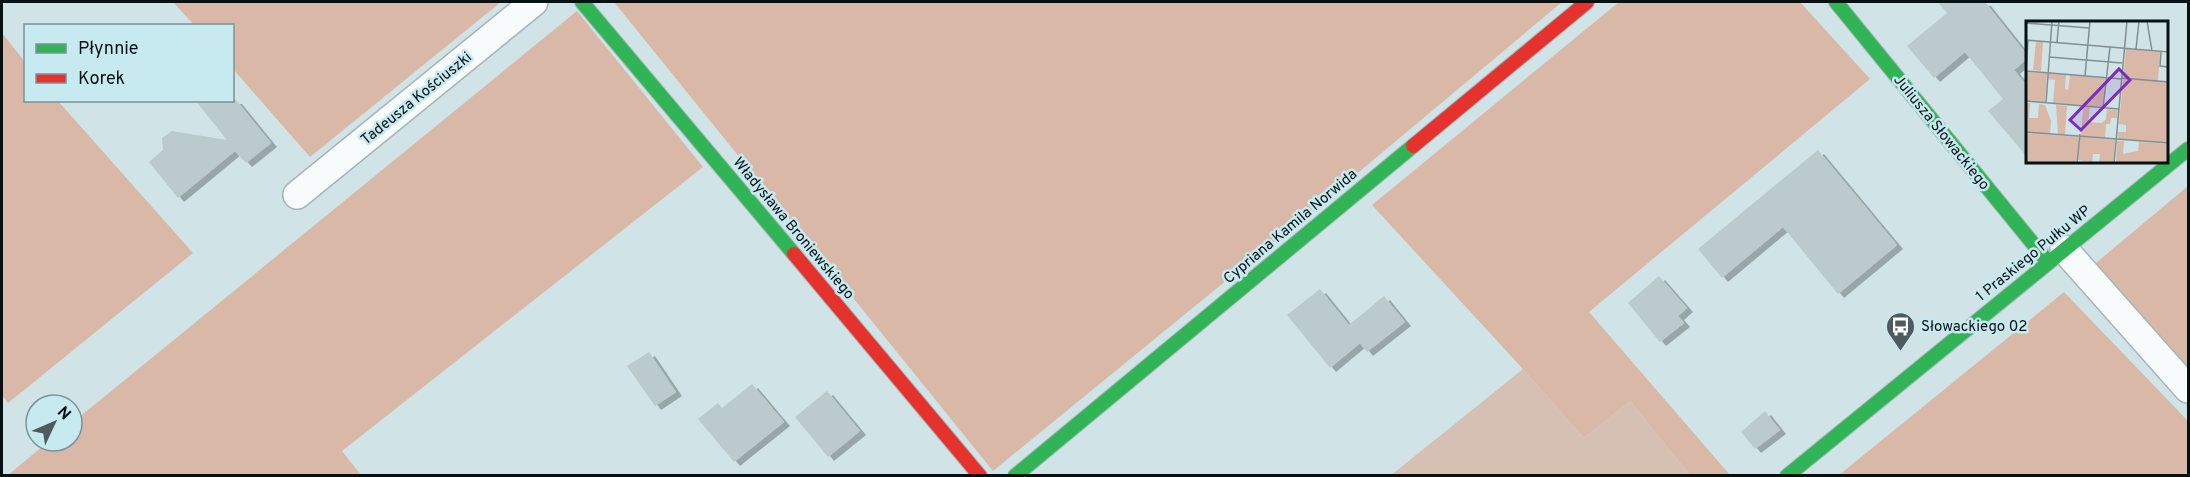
<svg xmlns="http://www.w3.org/2000/svg" width="2190" height="477" font-family="Overpass,sans-serif">
  <style>
    .green { fill: #d6c0b4 }
    .forest { fill: #d9b8a7 }
    .building { fill: #bbcacd; filter: url(#shadow) }
    .lines { fill: none; stroke-linecap: round; stroke-linejoin: round }
    .street-casing { stroke: #a7b5b9; stroke-width: 30 }
    .fast-casing { stroke: #a7b5b9; stroke-width: 16 }
    .jam-casing { stroke: #a7b5b9; stroke-width: 16 }
    .street { stroke: #f8fbfb; stroke-width: 27 }
    .fast { stroke: #30b455; stroke-width: 14 }
    .jam { stroke: #e5322d; stroke-width: 14 }
    .labels { text-anchor: middle; stroke-width: 5; stroke-linejoin: round; paint-order: stroke }
    .street-label { font-size: 15px; fill: #061114; stroke: #c7e9f0 }
    .poi-label { font-size: 15px; fill: #061114; stroke: #c7e9f0; text-anchor: start }
    .inset-road { fill: none; stroke: #7f8f93; stroke-width: 1.5 }
    .view { fill: #7b2cbf; fill-opacity: 0.15; stroke: #7b2cbf; stroke-width: 3 }
    .inset-edge { fill: none; stroke: #061114; stroke-width: 3 }
  </style>
  <defs>
    <filter id="shadow"><feDropShadow dx="6" dy="4" stdDeviation="0" flood-color="#0004"/></filter>
  </defs>
  <rect width="100%" height="100%" fill="#d0e3e7"/>
  <!-- green -->
  <path class="green" d="M1523,369L1584,438L1630,401L1690,475L1390,476Z"/>
  <!-- forest -->
  <path class="forest" d="M173,2H501L310,157L233,69L232,26L194,25Z
    M614,2H1562L1353,177L993,471Z
    M1619,2H1800L1870,79L1589,312L1730,475H1690L1630,401L1584,438L1523,369L1372,205Z
    M577,11L703,167L342,451L361,475L7,476L49,441H72V423Z
    M2,33L25,62L26,100L58,101L193,253L8,403L2,395Z
    M2188,186V375L2096,263Z
    M2064,292L2188,421V475H1839Z"/>
  <!-- building -->
  <path class="building" d="M1938,2H1985L2028,56V58L2014,70L2024,82L2028,79V158L1988,111L2003,99L1965,52L1934,78L1907,46L1947,13Z
    M195,100H236L271,143L246,163L235,151L178,198L149,162L163,150L162,138L172,131L227,140Z
    M1818,150L1897,245L1838,294L1783,227L1722,278L1698,249Z
    M1659,276L1687,308L1678,316L1684,323L1660,342L1628,303Z
    M1320,289L1349,325L1384,296L1405,322L1367,352L1360,343L1330,368L1287,315Z
    M649,352L676,392L655,406L627,366Z
    M752,384L784,422L734,462L698,419L718,403L722,408Z
    M827,391L860,431L828,457L795,417Z
    M1765,411L1780,430L1755,449L1741,432Z"/>
  <g class="lines">
    <defs>
      <path id="street" d="M297,195L534,2
        M2064,249L2188,389"/>
      <path id="fast" d="M582,2L794,254
        M1836,2L2048,262
        M1015,476L1413,146
        M1787,476L2188,149"/>
      <path id="jam" d="M1413,146L1587,2
        M794,254L980,476"/>
    </defs>
    <!-- street casing -->
    <use href="#street" class="street-casing"/>
    <!-- fast casing -->
    <use href="#fast" class="fast-casing"/>
    <!-- jam casing -->
    <use href="#jam" class="jam-casing"/>
    <!-- street -->
    <use href="#street" class="street"/>
    <!-- fast -->
    <use href="#fast" class="fast"/>
    <!-- jam -->
    <use href="#jam" class="jam"/>
  </g>
  <!-- icons -->
  <defs>
    <symbol id="bus-pin" viewBox="-11 -11 22 30"><path d="M0 17L-7.5 6A9.5 9.5 0 1 1 7.5 6Z" fill="#4d5a5e" stroke="#c7e9f0"/><path d="M-5-6H5V4H4V6H2V4H-2V6H-4V4H-5ZM-3.5-4V0h7V-4ZM-3.5 1.2v1.5H-2V1.2ZM2 1.2v1.5H3.5V1.2Z" fill="#fff"/></symbol>
  </defs>
  <g fill-rule="evenodd">
    <use href="#bus-pin" x="1884" y="310" width="33" height="45"/>
  </g>
  <g class="labels">
    <!-- street labels -->
    <g class="street-label">
      <text transform="translate(416 98) rotate(-39)" y="5">Tadeusza Kościuszki</text>
      <text transform="translate(1942 132) rotate(51)" y="5">Juliusza Słowackiego</text>
      <text transform="translate(1290 226) rotate(-40)" y="5">Cypriana Kamila Norwida</text>
      <text transform="translate(794 228) rotate(50)" y="5">Władysława Broniewskiego</text>
      <text transform="translate(2033 253) rotate(-39)" y="5">1 Praskiego Pułku WP</text>
    </g>
    <!-- poi labels -->
    <g class="poi-label">
      <text x="1921" y="331">Słowackiego 02</text>
    </g>
  </g>
  <!-- overview -->
  <g transform="translate(2026 21)">
    <rect width="142" height="142" fill="#d0e3e7"/>
    <path d="M10,20L17,21L15,50L7,49ZM100,28L134,31L132,60L113,57L142,62V122L92,118V111H100V104L93,103ZM0,51L21,52L19,81L0,80ZM23,52L40,54L39,68L42,69L44,54L79,57L77,86L27,82L29,59L22,58ZM0,82H4L3,97H12L13,83L19,84L25,100L24,113L0,111ZM30,84L41,85L39,114L32,113ZM57,86H64L62,101L76,102L80,98L81,88L92,89L91,97H85L84,103H80L79,117L55,115ZM0,112L53,116L50,142H0ZM54,116L89,119L87,142H73L74,133H67L66,142L52,139ZM91,120H98L97,133L112,130L113,121L142,123V142H90Z" fill="#d9b8a7"/>
    <path class="inset-road" d="M121,0L126,30M0,2L63,7M0,19L143,31M31,21L33,0M110,28L113,0M135,30L134,45L143,46M23,36L96,42M0,50L96,58M0,50L2,19M59,55L64,0M96,57L143,61M0,80L93,88M20,82L26,0M77,87L84,26M0,111L143,122M51,142L54,113M88,142L101,0"/>
    <path class="view" d="M93,48L104,59L55,109L44,99Z"/>
    <rect width="142" height="142" class="inset-edge"/>
  </g>
  <!-- border -->
  <rect width="2190" height="477" fill="none" stroke="#061114" stroke-width="6"/>
  <!-- legend -->
  <rect x="24" y="24" width="210" height="78" fill="#c7e9f0" stroke="#7a9398" stroke-width="1.5"/>
  <rect x="36" y="44" width="30" height="9" fill="#30b455" stroke="#7a9398" stroke-width="1.5"/>
  <text x="78" y="54" font-size="18" fill="#061114">Płynnie</text>
  <rect x="36" y="74" width="30" height="9" fill="#e5322d" stroke="#7a9398" stroke-width="1.5"/>
  <text x="78" y="84" font-size="18" fill="#061114">Korek</text>
  <!-- north arrow -->
  <g transform="translate(54 423) rotate(46)"><circle r="28" fill="#c7e9f0" stroke="#7a9398" stroke-width="1.5"/>
  <path d="M0-4.5L10 22L0 15L-10 22Z" fill="#4d5a5e"/>
  <text y="-9" font-size="16" font-weight="bold" text-anchor="middle" fill="#061114">N</text>
  </g>
</svg>
